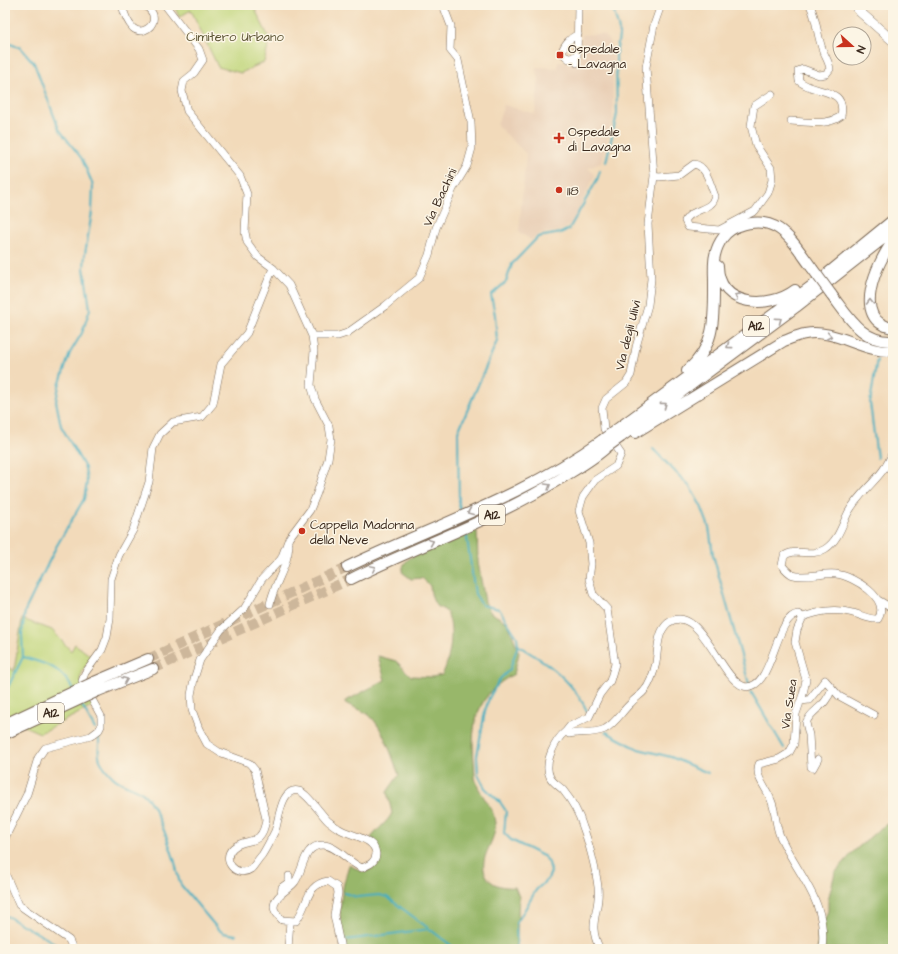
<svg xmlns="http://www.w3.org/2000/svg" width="898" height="954" font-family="'Architects Daughter',sans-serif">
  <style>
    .built { fill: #e9cfb6 }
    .green { fill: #c0d67a; stroke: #7e804c }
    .forest { fill: #98b76a; stroke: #6a7044 }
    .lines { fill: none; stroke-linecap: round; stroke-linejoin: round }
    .stream { stroke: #43aec1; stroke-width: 2 }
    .highway-tunnel { stroke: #cdb79b; stroke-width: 10; stroke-dasharray: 10 5; stroke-linecap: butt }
    .minor-casing { stroke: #7b6855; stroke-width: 8 }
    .major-casing { stroke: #7b6855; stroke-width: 10 }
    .highway-casing { stroke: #7b6855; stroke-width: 12 }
    .minor { stroke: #fff; stroke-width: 7 }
    .major { stroke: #fff; stroke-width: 9 }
    .highway { stroke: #fff; stroke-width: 10 }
    .highway-bridge-casing { stroke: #7b6855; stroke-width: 12; stroke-linecap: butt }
    .highway-bridge { stroke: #fff; stroke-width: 10 }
    .oneway { stroke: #a79f9a }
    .poi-dot { fill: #c8321e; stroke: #fcf5e5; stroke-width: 1.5 }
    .labels { text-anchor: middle; stroke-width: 3; stroke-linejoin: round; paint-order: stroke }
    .shield { fill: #fcf5e5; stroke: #75675a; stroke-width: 1 }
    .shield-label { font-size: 12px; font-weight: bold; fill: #3b2a1e }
    .park-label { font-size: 13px; fill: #5c5535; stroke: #fcf5e5 }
    .poi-label { font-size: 13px; fill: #3b2a1e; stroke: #fcf5e5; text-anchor: start }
    .street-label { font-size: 13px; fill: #3b2a1e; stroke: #fcf5e5 }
  </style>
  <rect width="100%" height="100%" fill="#fcf5e5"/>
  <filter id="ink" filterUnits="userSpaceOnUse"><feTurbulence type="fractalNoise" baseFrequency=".025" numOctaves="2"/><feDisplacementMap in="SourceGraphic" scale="8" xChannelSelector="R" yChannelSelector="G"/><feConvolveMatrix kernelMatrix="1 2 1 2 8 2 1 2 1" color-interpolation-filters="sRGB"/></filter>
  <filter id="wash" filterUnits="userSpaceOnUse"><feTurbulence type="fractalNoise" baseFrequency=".012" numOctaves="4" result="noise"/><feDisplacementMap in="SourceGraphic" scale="16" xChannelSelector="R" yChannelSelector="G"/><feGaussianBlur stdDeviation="0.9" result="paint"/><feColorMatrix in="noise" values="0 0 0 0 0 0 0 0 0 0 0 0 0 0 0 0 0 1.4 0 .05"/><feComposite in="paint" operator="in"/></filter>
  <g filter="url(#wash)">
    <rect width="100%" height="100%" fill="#f2daba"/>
    <!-- built -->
    <path class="built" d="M601,34L605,36L610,42V54H613V118L601,163L588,168L595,175L572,222L566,228L555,232L540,233L531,240L519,232L526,154L497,125L504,105L535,114L539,78L535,67L558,68V62L580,63L582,35Z"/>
    <!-- green -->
    <path class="green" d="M174,5H253L270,40L264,62L241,73L218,67L191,10L179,17Z
      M22,619L52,630L71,651L75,644L92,657L83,670L80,679L93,706L40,733L17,723H5V665L14,671Z"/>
    <!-- forest -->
    <path class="forest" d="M477,531L478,562L485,602L490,612L508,623L519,653L514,674C478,693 470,723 474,761C475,768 474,776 476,782C481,797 494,807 495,823C497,842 477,857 486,875C491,886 504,888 515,887L519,897L516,949H343C338,915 339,898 349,865L363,872C383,866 381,852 371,838C378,828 387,823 392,813L387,792L399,775C392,757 384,728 369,715C363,710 351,707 344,702L385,680L378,656L396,661L411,676L432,677L442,675C450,661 455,628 447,613C446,611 443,609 440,608C432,603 431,595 430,586L422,578L411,579L402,572C403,569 403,565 405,563C411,552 464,534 477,531Z
      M893,820V949H818V933L828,911V900L835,873L853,852L878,830Z"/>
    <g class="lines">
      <!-- stream -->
      <path class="stream" d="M5,42L21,48L34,63L59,129L82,159L93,185L92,212L85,254L84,268L90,309L82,333L70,353L59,386L56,401L61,426L85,468L87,482L84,499L56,547L25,611L22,634L23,657L5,693
        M606,162L617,114L616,55L619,36V30L612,5
        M653,449L690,487L701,506L709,527L713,555L749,684
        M877,458L870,403L877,359
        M461,514L459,504L458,432L497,341L495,315L491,295L506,282L512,264L538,237L561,233L569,229L597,180L600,171
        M466,531L475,594L482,605L499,609L517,637L518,645L510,669L500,679L489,698L485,711L477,756L478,774L485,788L500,802L506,811L504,833L511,840L545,857L549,863L551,872L548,879L536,890L524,911L516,922L517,949
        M518,645C527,652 538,657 547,664C563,676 578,692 587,711
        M23,657C47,664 59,666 73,689
        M751,692L784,748
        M80,702L95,729
        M606,732L638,749L671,757L708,773
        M97,733C102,741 96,751 100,760C102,765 109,773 113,777C123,787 140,786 149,800C160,817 168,840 174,859C177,868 177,877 181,885L217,928L223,933L236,935
        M344,893L357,897L379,895L387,897L456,949
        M892,901L893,902
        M5,915L53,942L59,949
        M345,940L429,929"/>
    </g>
  </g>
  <g filter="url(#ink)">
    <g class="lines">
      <!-- highway-tunnel -->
      <path class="highway-tunnel" d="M148,659L347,567
        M153,669L351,579"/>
      <defs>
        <path id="minor" d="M122,5C124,13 127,22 133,28C142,36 156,26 153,15C152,11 148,8 145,5
          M165,5L199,49L203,60L194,73L184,81L182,91L187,111L240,176L247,194L245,232L247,242L258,257L273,268L289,285L312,336L314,351L311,385L315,399L329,426L331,439L328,459L317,493L310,510L289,538L281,559L262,579L244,609L221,630L200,660L194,679L191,695L192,710L199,729L207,744L219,752L249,763L255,770L266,819C262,849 246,836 233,848C220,860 237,879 251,869C255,865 258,859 262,855C267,847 271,839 275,831C279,820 281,786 299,791C307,793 321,814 328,821C331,823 334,826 338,828C349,836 375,837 376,854C376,862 369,865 362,868C349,863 336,845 323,845C303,845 304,869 295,882C289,890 274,895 274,907C274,912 279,916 282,920L296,921C309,904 305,885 328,881L337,887L338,893L334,915L341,949
          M661,5L654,25L646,67L654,176L648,224L651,279L648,305L636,347L631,375L626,383L606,399L602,408L604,429L621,454L616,466L595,480L583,497L579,511L589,543L591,564L589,579L593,594L607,609L615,664L610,681L600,694L589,717L570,726L566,731L569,734C580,732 595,734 605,729C616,723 622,711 631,703C635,698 641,695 644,691C650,685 654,671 656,663C658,650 657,632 668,623C699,601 720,678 743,686C773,695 774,616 798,614L803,617
          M577,55L569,59L562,53C563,45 570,38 578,34
          M577,63L578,5
          M791,121C806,122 828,126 841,116C847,86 815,95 799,81L798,71L803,69L819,75L826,74L830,69C829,62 826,58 823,51C817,36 817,20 810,5
          M654,176L659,177L679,175L694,164C707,166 710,185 715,196C713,211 691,208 685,221L688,227L719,230L755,211L768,193L772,180L771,168L756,145L751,126L754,106L772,94
          M312,336H338L347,333L385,306L419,278L429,255L436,228L453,189L467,166L472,148L471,122L458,60L450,50L451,26L443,5
          M878,600L893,609
          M270,604C274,583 288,567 289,545
          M801,701L809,700L825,680L839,696L874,715
          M566,731C555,740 543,763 550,777C552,782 559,786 563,790C572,801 579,813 583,827C589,843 596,870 598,887C601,911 586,923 600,949
          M818,759L813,768L811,767L809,735L806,723C811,709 826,708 832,688
          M5,838L27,794L38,758L45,748L91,736L99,730L101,726V716L82,681L85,673L102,650L107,637L110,619L111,579L119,555L133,530L149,482L153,448L160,434L173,422L202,417L213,404L221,364L247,333L273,268
          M5,873L19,905L69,940L73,949
          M281,895L282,887L289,882V876
          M5,947L21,949
          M288,949L290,921
          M822,949C828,901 798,876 780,836C775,824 776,811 771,800C767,788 754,777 759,764L779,759L789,753L794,744L796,714L803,694L806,680L795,642L797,630L803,617C820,611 835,608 853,613C862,615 869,620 878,619C891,599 854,576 836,574C823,572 807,579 793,575C788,573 785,569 782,565L784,556C795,547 811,558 825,549C838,541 842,525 848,513C860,490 885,477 893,451"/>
        <path id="major" d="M854,5L860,12L893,41"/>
        <path id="highway" d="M893,241C877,262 850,321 893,328
          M718,266C719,308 770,309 795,290
          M831,294C848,316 862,343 893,341
          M687,371C716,345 714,319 714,282C714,273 713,263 715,255C718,242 726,230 739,226C778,212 792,241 812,268
          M617,429L817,282L893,220
          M635,433L784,341C790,339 798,335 805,334C835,328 863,353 893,351
          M621,437L796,307L893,231
          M347,567C433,526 525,496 602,440
          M351,579C420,545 494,520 560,479C576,469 593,460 607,447
          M94,682L148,659
          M98,691L153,669"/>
      </defs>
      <!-- minor casing -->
      <use href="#minor" class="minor-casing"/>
      <!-- major casing -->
      <use href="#major" class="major-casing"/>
      <!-- highway casing -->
      <use href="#highway" class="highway-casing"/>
      <!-- minor -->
      <use href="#minor" class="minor"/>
      <!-- major -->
      <use href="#major" class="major"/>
      <!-- highway -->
      <use href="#highway" class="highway"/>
      <defs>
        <path id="highway-bridge" d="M812,268L831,294
          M602,440L617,429
          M607,447L621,437
          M5,724L94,682
          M5,734L98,691"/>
      </defs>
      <!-- highway-bridge casing -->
      <use href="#highway-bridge" class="highway-bridge-casing"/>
      <!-- highway-bridge -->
      <use href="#highway-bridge" class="highway-bridge"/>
    </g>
    <!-- one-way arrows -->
    <defs><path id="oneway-chevron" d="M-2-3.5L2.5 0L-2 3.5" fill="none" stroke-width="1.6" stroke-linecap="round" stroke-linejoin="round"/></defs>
    <g class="oneway">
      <use href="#oneway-chevron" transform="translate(737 296) rotate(-151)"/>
      <use href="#oneway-chevron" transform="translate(870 302) rotate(-91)"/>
      <use href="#oneway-chevron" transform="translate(779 320) rotate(-36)"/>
      <use href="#oneway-chevron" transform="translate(829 336) rotate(10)"/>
      <use href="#oneway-chevron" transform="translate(729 346) rotate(144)"/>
      <use href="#oneway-chevron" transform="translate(664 405) rotate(-36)"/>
      <use href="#oneway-chevron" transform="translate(548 486) rotate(-31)"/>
      <use href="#oneway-chevron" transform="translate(470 512) rotate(157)"/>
      <use href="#oneway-chevron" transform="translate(431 542) rotate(-23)"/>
      <use href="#oneway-chevron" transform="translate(373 568) rotate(-26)"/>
      <use href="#oneway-chevron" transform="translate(125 680) rotate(-22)"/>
    </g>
  </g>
  <!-- markers -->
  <g class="poi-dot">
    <rect x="556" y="51" width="8" height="8" rx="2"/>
    <path d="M557 132h4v4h4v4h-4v4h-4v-4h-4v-4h4z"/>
    <circle cx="559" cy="190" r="4"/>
    <circle cx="302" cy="531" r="4"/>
  </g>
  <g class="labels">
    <!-- shield labels -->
    <g class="shield">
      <rect x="743" y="316" width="26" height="20" rx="3"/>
      <rect x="479" y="505" width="26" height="20" rx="3"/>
      <rect x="38" y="703" width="26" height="20" rx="3"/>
    </g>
    <g class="shield-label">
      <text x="756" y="330">A12</text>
      <text x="492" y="519">A12</text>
      <text x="51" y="717">A12</text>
    </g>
    <!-- park labels -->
    <g class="park-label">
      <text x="235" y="41">Cimitero Urbano</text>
    </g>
    <!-- poi labels -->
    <g class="poi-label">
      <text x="568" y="53">Ospedale<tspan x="568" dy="15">- Lavagna</tspan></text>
      <text x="568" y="136">Ospedale<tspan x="568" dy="15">di Lavagna</tspan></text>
      <text x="567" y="195">118</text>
      <text x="310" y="529">Cappella Madonna<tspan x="310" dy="15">della Neve</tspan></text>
    </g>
    <!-- street labels -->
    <g class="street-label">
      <text transform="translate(439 197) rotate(-65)" y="5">Via Bachini</text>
      <text transform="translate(627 335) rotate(-76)" y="5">Via degli Ulivi</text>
      <text transform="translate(788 704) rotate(-81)" y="5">Via Suea</text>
    </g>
  </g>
  <!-- margin -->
  <rect width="898" height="954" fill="none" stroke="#fcf5e5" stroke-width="20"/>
  <!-- north arrow -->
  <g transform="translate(852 46) rotate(111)"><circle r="19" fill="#fcf5e5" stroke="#afa495"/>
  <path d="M0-3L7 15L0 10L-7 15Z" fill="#c8321e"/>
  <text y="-6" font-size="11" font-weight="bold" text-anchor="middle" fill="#3b2a1e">N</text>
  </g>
</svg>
